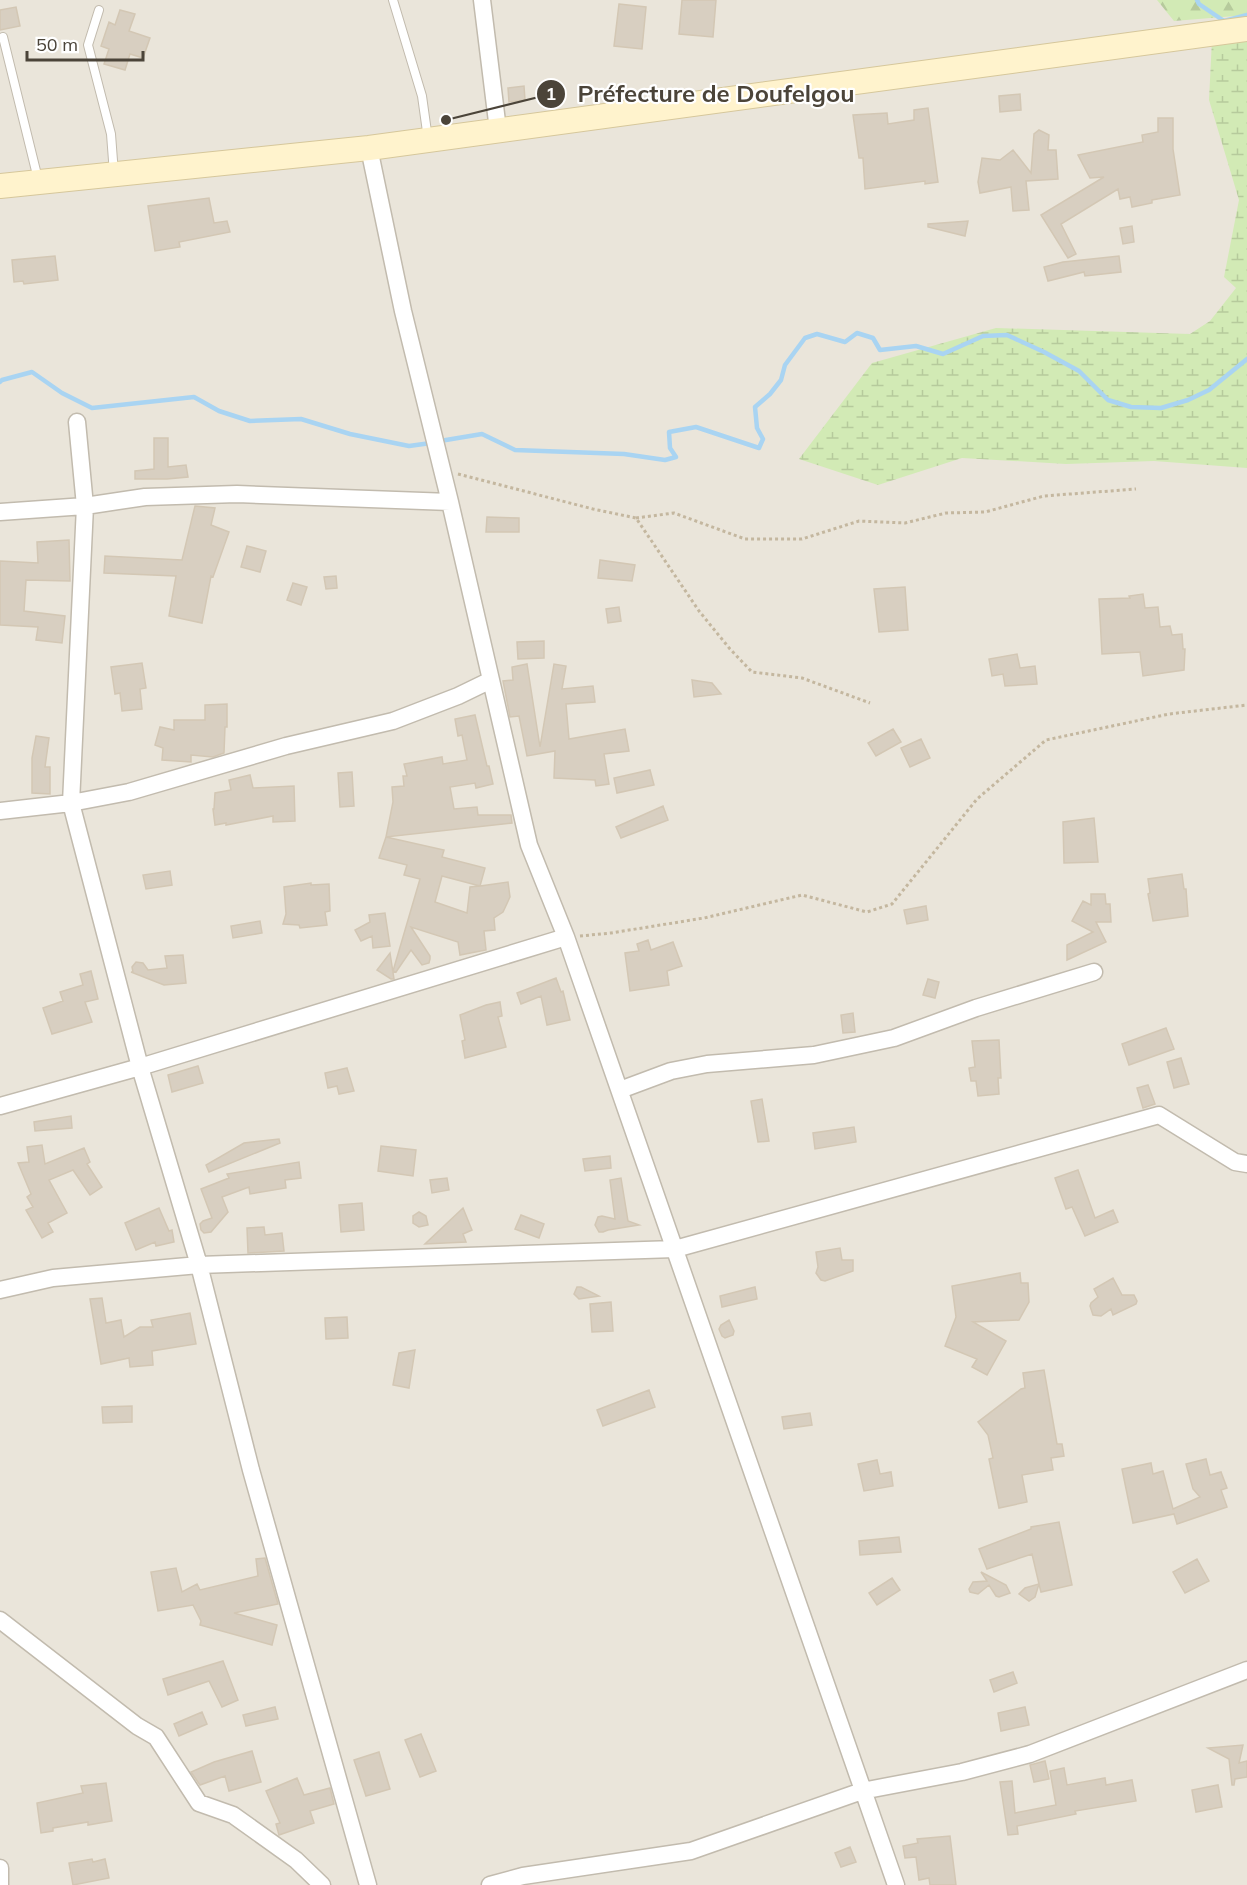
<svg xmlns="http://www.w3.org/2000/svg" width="1247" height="1885" font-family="Mulish,sans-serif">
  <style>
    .residential { fill: #eae5da }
    .forest { fill: url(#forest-firs) }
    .wetland { fill: url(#wetland-marsh) }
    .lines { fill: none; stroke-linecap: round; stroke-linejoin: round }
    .stream { stroke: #a9d4f2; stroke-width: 4.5 }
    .building { fill: #d8cfc1; stroke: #d3c7b4; stroke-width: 1.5; fill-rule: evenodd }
    .service-casing { stroke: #c2bbae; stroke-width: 10 }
    .minor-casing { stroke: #c2bbae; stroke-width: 19 }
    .secondary-casing { stroke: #d6c79b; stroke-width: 26 }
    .path { stroke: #c4b79f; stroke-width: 3; stroke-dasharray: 3 3; stroke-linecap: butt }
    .service { stroke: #fff; stroke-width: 8 }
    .minor { stroke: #fff; stroke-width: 16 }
    .secondary { stroke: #fff3cd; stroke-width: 24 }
    .leader { fill: none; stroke: #4b4439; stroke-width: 2 }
    .callout-dot { fill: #4b4439; stroke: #fff; stroke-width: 2 }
    .mark-label { font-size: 18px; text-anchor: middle; font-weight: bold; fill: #fff }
    .callout-label { font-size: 24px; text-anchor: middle; font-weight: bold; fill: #4b4439; stroke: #fff; stroke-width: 4.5; stroke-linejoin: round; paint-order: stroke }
  </style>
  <defs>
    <pattern id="forest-firs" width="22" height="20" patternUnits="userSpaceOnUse" patternTransform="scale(1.5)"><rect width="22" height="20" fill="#d2eab5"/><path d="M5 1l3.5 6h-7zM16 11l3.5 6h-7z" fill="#b6ca9c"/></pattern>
    <pattern id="wetland-marsh" width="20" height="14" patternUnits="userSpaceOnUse" patternTransform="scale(1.5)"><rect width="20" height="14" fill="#d2eab5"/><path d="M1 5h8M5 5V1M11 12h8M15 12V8" fill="none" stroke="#b6ca9c"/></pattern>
  </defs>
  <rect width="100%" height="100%" fill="#f6f3ec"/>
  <!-- residential -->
  <path class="residential" d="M0,0H1247V1885H0Z"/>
  <!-- forest -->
  <path class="forest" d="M1157,0H1247V15L1174,21Z"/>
  <!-- wetland -->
  <path class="wetland" d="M1247,37V468L1154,461L1066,464L962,458L878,485L799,459L872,363L996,328L1190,334L1210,321L1236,288L1224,277L1239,200L1209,100L1212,39Z"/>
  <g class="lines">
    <!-- stream -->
    <path class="stream" d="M1197,0L1199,4L1224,21L1247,15
      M0,382L2,380L32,372L62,393L92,408L194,397L219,411L250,421L301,419L350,434L409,446L431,443
      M440,441L482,434L515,450L624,454L665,460L676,457L670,448L669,432L696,427L759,448L763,439L757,428L755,407L770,394L781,380L785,365L805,338L817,334L845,342L857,333L873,338L880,350L916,346L943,354L983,336L1007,335L1044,352L1079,371L1108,400L1131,407L1161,408L1188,400L1209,390L1247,359"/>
  </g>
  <!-- building -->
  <path class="building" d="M682,0H716L713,37L679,34Z
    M619,4L646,7L642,49L614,46Z
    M16,7L20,26L0,30V10Z
    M120,10L135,14L129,31L150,38L143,58L130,54L125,70L104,64L109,49L101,46L109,22L115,25Z
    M524,86L525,100L509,102L508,88Z
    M1020,94L1021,110L1000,112L999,96Z
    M928,108L938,182L925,184V181L865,189L863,158H859L853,115L887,113L888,124L914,120V110Z
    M1158,118H1173V149L1180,195L1152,200V203L1132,207L1130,197L1120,199L1118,189L1061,224L1076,254L1068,258L1041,215L1104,177L1090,178L1078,155L1143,142L1142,135L1158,132Z
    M1039,130L1049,135L1048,150H1056L1058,179L1026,181L1029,210L1013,211L1011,187L980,193L978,182L982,158L1000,160L1013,150L1031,173L1034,134Z
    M209,198L214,223L227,221L230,232L179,242L180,247L155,251L148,206Z
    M968,221L965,236L928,227V224Z
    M1132,226L1134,242L1123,244L1120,228Z
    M55,256L58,280L24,284L23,281L14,282L12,260Z
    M1119,256L1121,272L1085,276L1084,272L1048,281L1044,267L1063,262Z
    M154,438H168V467L186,465L188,477L167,479H135V471L154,469Z
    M195,506L215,508L211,525L229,532L213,577L211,576L202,623L169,616L176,576L104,573L105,556L182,560Z
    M487,517L519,518V532H486Z
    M69,540L70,581L26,580L24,611L65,616L62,643L36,640L38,627L0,625V561L38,563L37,542Z
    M247,546L266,551L260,572L241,567Z
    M600,560L635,565L632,581L598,578Z
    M336,576L337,588L326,589L324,577Z
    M293,583L307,587L301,605L287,600Z
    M905,587L908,630L879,632L874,589Z
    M1143,594L1145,608L1158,607L1160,627L1170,626L1172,635L1182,634L1183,649H1185L1184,670L1143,676L1140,652L1102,654L1099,599L1130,598L1129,596Z
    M619,607L621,621L608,623L606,609Z
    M544,641V658L518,659L517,642Z
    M1017,654L1020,668L1035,666L1037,684L1005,686L1003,674L992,676L989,659Z
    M142,663L146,688L140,689L142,709L122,711L120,693L115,694L111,667Z
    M527,664L540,747L554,664L566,666L562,689L593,686L595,702L566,704L569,739L625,729L629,751L604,754L609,784L596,786L595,780L554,778L555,751L527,756L519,716L510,717L503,681L513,680L512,667Z
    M692,680L712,683L721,694L694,697Z
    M227,704V727H225L224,753L213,757L191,755V762L162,760L163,748L155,745L160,727L174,730V720H205V705Z
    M475,715L487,766H489L493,784L476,788L475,783L450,787L454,809L477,807L478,815H511L512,823L386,837L393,802L392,787L404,786L403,776H407L404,764L442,757L443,764L467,760L462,735L458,736L455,719Z
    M893,729L901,742L876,756L868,743Z
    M36,736L49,738L45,767H50V794L32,793V758Z
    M921,739L930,758L910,767L901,748Z
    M650,770L654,785L617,793L614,778Z
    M352,772L354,806L340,807L338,773Z
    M250,775L253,788L294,786L295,821L273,822V816L226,825V823L215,825L213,809H214L215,793L231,790L229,780Z
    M663,806L668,820L621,838L616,827Z
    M1094,818L1098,862L1064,863L1063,822Z
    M386,837L444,850L442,857L485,868L480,886L508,882L510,897L503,912L494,918L495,930L484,931L486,950L460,955L458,942L411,927L430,956V959L429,963L422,965L411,950L396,972L393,971L420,879L404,875L407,865L379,858ZM442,876L480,886L470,887L467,913L435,902Z
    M170,871L172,885L146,889L143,875Z
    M1182,874L1184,889H1186L1188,916L1153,921L1148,894L1150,893L1148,879Z
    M311,883V885L329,884L330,911L325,912L327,925L300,928L299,925L283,924L286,914L284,887Z
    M1091,894H1105L1106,904H1110L1111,922H1096L1106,942L1067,960V945L1093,932L1072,921L1083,901L1091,905Z
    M926,906L928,920L907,924L904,910Z
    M385,913L390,946L373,948L372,936L361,941L355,930L370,922L369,915Z
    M260,921L262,933L233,938L231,926Z
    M648,940L651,950L673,942L682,966L667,971L669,985L630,991L625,953L639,951L637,944Z
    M390,953L394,979H391L377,970Z
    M183,955L186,983L164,985L131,972H133L132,967L136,962L143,963L148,970L167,968L165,956Z
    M91,971L98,999L85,1002L92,1022L52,1034L43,1008L63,1001L60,992L83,985L80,974Z
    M556,978L561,992L563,991L570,1020L547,1025L541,996L521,1004L517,993Z
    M928,979L939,982L935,998L923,995Z
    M500,1002L502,1016L498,1017L506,1047L465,1058L462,1041L465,1040L460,1015L486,1005Z
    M853,1013L855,1032L843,1033L841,1015Z
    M1166,1028L1174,1049L1129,1065L1122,1044Z
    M999,1040L1001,1078H998L999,1094L978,1096L976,1081H971L969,1068L975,1067L972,1041Z
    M1181,1058L1189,1084L1174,1088L1167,1062Z
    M198,1066L203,1083L172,1092L168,1075Z
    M347,1068L354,1091L339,1094L337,1086L328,1088L325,1073Z
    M1148,1085L1155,1104L1143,1108L1137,1088Z
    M762,1099L769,1141L758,1142L751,1101Z
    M71,1116L72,1128L35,1131L34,1122Z
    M854,1127L856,1142L815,1149L813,1133Z
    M279,1139L280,1143L209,1172L206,1165L244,1143Z
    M42,1145L45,1164L84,1148L90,1162L87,1164L102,1187L90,1195L73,1170L49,1180L67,1213L48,1223L53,1232L42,1238L26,1210L33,1207L27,1197L31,1194L18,1163L29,1162L27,1147Z
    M381,1146L416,1150L413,1176L378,1171Z
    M610,1156L611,1168L585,1171L583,1159Z
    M299,1162L301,1178L285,1180L286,1188L250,1194L249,1187L222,1197L228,1212L211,1232L204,1233L201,1230L200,1224L203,1221L212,1218L201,1189L229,1178L227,1174Z
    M1078,1170L1095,1218L1113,1210L1118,1222L1085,1236L1072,1207L1066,1209L1055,1178Z
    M447,1178L449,1190L432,1193L430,1180Z
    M621,1178L628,1221L639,1225L608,1230L603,1232H599L595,1225L598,1217L602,1216L615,1219L610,1180Z
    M362,1203L364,1230L341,1232L339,1205Z
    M159,1208L169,1231L172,1230L174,1242L156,1246L155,1242L136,1250L125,1223Z
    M463,1208L472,1230L463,1234L466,1242L425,1244Z
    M419,1212L426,1216L428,1225L419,1227L413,1223V1216Z
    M521,1215L544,1224L539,1238L515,1229Z
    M264,1227L265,1235L282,1233L284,1251L248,1253L247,1228Z
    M840,1248L842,1260H853V1271L825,1281L821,1280L816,1273L818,1267L816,1252Z
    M1020,1273L1021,1283H1028L1029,1302L1019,1320L973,1322L1006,1341L987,1375L972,1367L977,1359L945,1346L956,1317L952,1286Z
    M1113,1278L1122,1295H1134L1137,1301L1136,1304L1113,1315L1111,1309L1101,1316L1093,1315L1090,1306L1091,1303L1098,1297L1094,1289Z
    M577,1287H581L599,1296L579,1299L574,1294Z
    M755,1287L757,1299L722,1307L720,1296Z
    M102,1298L106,1323L121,1320L124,1337L140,1327H153L151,1320L190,1313L196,1344L152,1351L153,1365L130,1367L129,1358L101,1364L90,1299Z
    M611,1302L613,1331L592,1332L590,1304Z
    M347,1317L348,1338L326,1339L325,1318Z
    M729,1320L734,1331L733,1335L725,1338L722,1336L719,1329L721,1325Z
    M415,1350L409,1388L393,1385L399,1353Z
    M1044,1370L1057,1444H1062L1064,1456L1051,1458L1053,1470L1022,1475L1027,1502L999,1508L989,1459L993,1458L988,1435L978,1422L1021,1389L1025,1388L1023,1373Z
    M649,1390L655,1407L603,1426L597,1410Z
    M132,1406V1422L103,1423L102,1407Z
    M810,1413L812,1425L784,1429L782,1417Z
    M1206,1459L1210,1475L1221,1472L1227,1488L1221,1490L1227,1507L1177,1524L1174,1514L1133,1523L1122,1469L1151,1463L1153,1474L1163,1471L1173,1509L1200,1497L1193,1489L1186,1464Z
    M877,1460L880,1474L891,1472L893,1486L864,1491L858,1464Z
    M1059,1522L1072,1585L1041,1592L1039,1584L1035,1597L1029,1601L1019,1594L1025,1588L1039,1584L1032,1554L987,1569L979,1549L1031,1529V1527Z
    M899,1537L901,1552L860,1555L859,1541Z
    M265,1558L278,1604L234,1613L277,1625L272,1645L200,1625L201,1621L193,1605L158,1611L151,1572L176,1568L182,1592L197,1584L200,1590L258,1576L256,1559Z
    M1197,1559L1209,1581L1185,1593L1173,1572Z
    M981,1572L1006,1585L1010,1593L999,1597L996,1596L989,1585L978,1594L970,1592L969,1589L973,1582L987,1581Z
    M892,1578L900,1590L877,1605L869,1593Z
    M223,1661L238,1700L222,1707L209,1681L168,1695L163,1679Z
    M1013,1672L1017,1683L994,1692L990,1680Z
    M275,1707L278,1719L246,1726L243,1715Z
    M1025,1707L1029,1725L1001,1731L998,1713Z
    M202,1712L207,1724L179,1736L174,1724Z
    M421,1734L436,1771L420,1777L405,1740Z
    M1243,1745L1239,1763L1247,1761V1777L1235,1779L1234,1785H1232L1229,1759L1208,1748Z
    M252,1751L261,1782L229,1791L225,1776L200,1785L191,1772L214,1762Z
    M379,1752L390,1789L366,1796L354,1760Z
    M1045,1761L1049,1779L1034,1782L1030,1765Z
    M1064,1768L1067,1785L1105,1778L1106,1785L1132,1780L1136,1801L1075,1811L1076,1814L1017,1826L1018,1834L1008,1835L1000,1782L1012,1781L1015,1813L1056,1805L1050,1771Z
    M297,1778L304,1795L330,1788L334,1804L310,1811L314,1823L279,1835L276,1824L280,1823L266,1791Z
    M106,1783L112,1821L88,1825V1822L53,1828V1831L41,1833L37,1803L83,1793L81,1786Z
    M1218,1785L1222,1807L1196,1812L1192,1790Z
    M950,1836L956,1885H930L929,1878L919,1880L916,1857L905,1858L903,1846L918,1843L917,1839Z
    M850,1847L856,1862L841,1867L835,1853Z
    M92,1859L93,1862L105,1859L109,1878L73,1885L69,1863Z"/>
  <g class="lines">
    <defs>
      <path id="service" d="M393,0L422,96L428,139
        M99,10L88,45L111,134L114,174
        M3,37L38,179"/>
      <path id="minor" d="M482,0L498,130
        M369,148L403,311L450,502L529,845L566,937L896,1885
        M450,502L237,494L145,497L85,506L71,803L140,1067L566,937
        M0,512L85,506L77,422
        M0,811L71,803L129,792L286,746L393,721L458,696L491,680
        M620,1090L671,1071L707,1064L814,1055L894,1038L976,1008L1094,972
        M0,1106L140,1067L199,1265L251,1470L368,1885
        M0,1290L53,1278L199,1265L675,1249L1159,1115L1235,1162L1247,1164
        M0,1620L137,1726L156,1737L199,1803L233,1815L296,1860L322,1885
        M0,1868V1885
        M490,1885L523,1876L691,1851L862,1791L962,1772L1030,1754L1247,1670"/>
      <path id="secondary" d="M0,186L369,148L1247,29"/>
    </defs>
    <!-- service casing -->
    <use href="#service" class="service-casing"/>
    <!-- minor casing -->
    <use href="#minor" class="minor-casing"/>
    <!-- secondary casing -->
    <use href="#secondary" class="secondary-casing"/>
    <!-- path -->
    <path class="path" d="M458,474L593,509L636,518L699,611L730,649L752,672L802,678L870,703
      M636,518L674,513L745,539H802L859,521L905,523L946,513L985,512L1044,496L1136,489
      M580,936L611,933L704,918L802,895L867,912L892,904L977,799L1046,740L1169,714L1247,705"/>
    <!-- service -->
    <use href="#service" class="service"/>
    <!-- minor -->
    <use href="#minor" class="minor"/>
    <!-- secondary -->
    <use href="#secondary" class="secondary"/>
  </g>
  <!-- callouts -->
  <path class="leader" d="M446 120L551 94"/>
  <g class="callout-dot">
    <circle cx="446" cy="120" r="6"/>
    <circle cx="551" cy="94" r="15"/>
  </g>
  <g class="mark-label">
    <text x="551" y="100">1</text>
  </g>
  <g class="callout-label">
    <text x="716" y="102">Préfecture de Doufelgou</text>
  </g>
  <!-- scale -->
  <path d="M27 51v9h116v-9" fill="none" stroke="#4b4439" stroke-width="3"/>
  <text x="36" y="51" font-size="18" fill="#4b4439" stroke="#ffffff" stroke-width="4.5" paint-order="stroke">50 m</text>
</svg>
